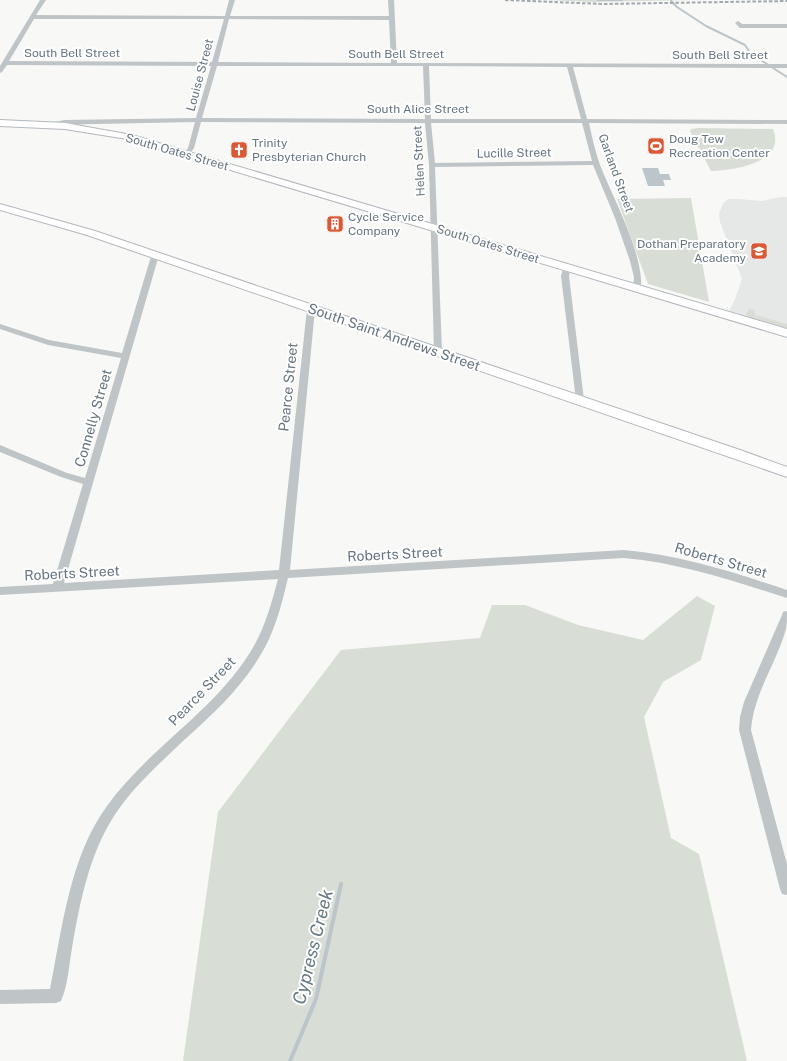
<svg xmlns="http://www.w3.org/2000/svg" width="787" height="1061" font-family="'Public Sans',sans-serif">
  <style>
    .built { fill: #e6e7e7 }
    .green { fill: #d8ddd5 }
    .water { fill: #bbc5ca }
    .lines { fill: none; stroke-linecap: round; stroke-linejoin: round }
    .stream-far1 { stroke: #bbc5ca; stroke-width: 2 }
    .stream { stroke: #bbc5ca; stroke-width: 4 }
    .secondary-casing { stroke: #b2b8bc; stroke-width: 2 }
    .primary-casing { stroke: #b3b8bc; stroke-width: 2 }
    .street { fill: #bfc4c7; fill-rule: evenodd }
    .secondary { fill: #fff; fill-rule: evenodd }
    .primary { fill: #fff; fill-rule: evenodd }
    .rail { stroke: #a1a8ad; stroke-width: 2; stroke-dasharray: 3.5 2; stroke-linecap: butt }
    .labels { text-anchor: middle; stroke-width: 4; stroke-linejoin: round; paint-order: stroke }
    .far-street-label { font-size: 12px; fill: #65747f; stroke: #fff }
    .far-poi-label { font-size: 12px; fill: #65747f; stroke: #fff; text-anchor: start }
    .street-label { font-size: 14px; fill: #65747f; stroke: #fff }
    .near-water-label { font-size: 18px; font-style: italic; fill: #657980; stroke: #fff }
  </style>
  <rect width="100%" height="100%" fill="#f8f8f6"/>
  <!-- built -->
  <path class="built" d="M780,197H787V328L729,311L735,299L742,279L720,222L719,214L723,203L729,199H739L762,201Z"/>
  <!-- green -->
  <path class="green" d="M544,0H694L594,2Z
    M697,128L773,129C787,163 733,170 711,171L690,131L691,129Z
    M691,198L709,302L648,284L617,199Z
    M749,309L755,310V315L787,324V328L748,317L746,314Z
    M697,596L715,606L701,660L663,682L644,717L671,838L699,854L747,1061H183L218,812L341,650L480,638L492,605H525L578,625L643,640Z"/>
  <!-- water -->
  <path class="water" d="M642,168H658L660,174H669L671,180H663L665,186H648Z"/>
  <g class="lines">
    <!-- stream-far1 -->
    <path class="stream-far1" d="M598,0H622
      M671,1L677,7L706,26L745,45L751,54L767,64
      M773,68L787,77"/>
    <!-- stream -->
    <path class="stream" d="M290,1061L316,999L341,884"/>
    <defs>
      <path id="secondary" d="M0,204L95,231L740,450L787,467V477L87,235L0,210Z"/>
      <path id="primary" d="M0,120L65,123L132,135L787,329V337L127,139L65,129L0,126Z"/>
    </defs>
    <!-- secondary casing -->
    <use href="#secondary" class="secondary-casing"/>
    <!-- primary casing -->
    <use href="#primary" class="primary-casing"/>
    <!-- street -->
    <path class="street" d="M40,0H46L36,15L225,16L229,0H235L230,16H389L388,0H394L397,63L787,64V68L573,67L587,119L787,120V124L589,123C592,137 595,151 600,165C613,198 644,254 641,289L637,291L633,289L634,277L630,261L615,218L593,165L435,167L442,352L438,355L434,352L429,165L425,123L201,122L194,148L189,155L187,156L184,154L188,148L195,122L47,125V123L65,120L196,118L211,66L7,65L2,72L0,73V66ZM34,19H224L212,62L9,61ZM229,19L389,20L391,63L218,62ZM217,66H423L425,119L202,118ZM429,66L567,67L581,119H431ZM431,123H582L592,161L435,163Z
      M738,21L742,24H787V28H740L735,23Z
      M152,253H155L159,255L64,583L279,570L307,309L311,307L315,309L290,570L624,550C681,555 733,572 787,590V598C733,581 681,563 624,558L288,578C282,603 276,627 264,649C244,686 212,715 182,742C158,765 132,788 114,816C89,855 80,902 72,948C69,965 68,985 61,1001L56,1003L0,1004V990L50,989C62,929 70,856 107,806C150,746 219,709 255,644C266,624 272,601 278,579L0,595V587L53,584L83,484L61,477L0,452V445L67,473L85,478L121,358L48,345L0,329V324L49,340L122,353Z
      M564,266H570L571,268L569,276L584,400L580,403L576,400L561,276Z
      M787,611C787,616 787,624 786,629C776,664 754,693 751,730L787,864V895L782,894L780,889L739,730L740,717L744,702L782,615L783,612Z"/>
    <!-- secondary -->
    <use href="#secondary" class="secondary"/>
    <!-- primary -->
    <use href="#primary" class="primary"/>
    <!-- rail -->
    <path class="rail" d="M505,0L603,4L787,1"/>
  </g>
  <!-- icons -->
  <defs>
    <symbol id="stadium-square" viewBox="-11 -11 22 22"><rect x="-9" y="-9" width="18" height="18" rx="4" fill="#d95835" stroke="#fff"/><path d="M0-5a6.5 5 0 1 0 0 10a6.5 5 0 1 0 0-10ZM-3.5-1.8h7v3.6h-7Z" fill="#fff"/></symbol>
    <symbol id="church-square" viewBox="-11 -11 22 22"><rect x="-9" y="-9" width="18" height="18" rx="4" fill="#d95835" stroke="#fff"/><path d="M-1.2-6h2.4v3.5h3.3v2.4h-3.3V6h-2.4V-.1h-3.3v-2.4h3.3Z" fill="#fff"/></symbol>
    <symbol id="building-square" viewBox="-11 -11 22 22"><rect x="-9" y="-9" width="18" height="18" rx="4" fill="#d95835" stroke="#fff"/><path d="M-4-6H4V6H1V3H-1V6H-4ZM-2.5-4.3h1.7v1.8h-1.7ZM.8-4.3h1.7v1.8H.8ZM-2.5-1h1.7V.8h-1.7ZM.8-1h1.7V.8H.8Z" fill="#fff"/></symbol>
    <symbol id="school-square" viewBox="-11 -11 22 22"><rect x="-9" y="-9" width="18" height="18" rx="4" fill="#d95835" stroke="#fff"/><path d="M0-5L7-2L0 1L-7-2ZM-4 1L0 2.5L4 1V4Q0 6-4 4Z" fill="#fff"/></symbol>
  </defs>
  <g fill-rule="evenodd">
    <use href="#stadium-square" x="646" y="136" width="20" height="20"/>
    <use href="#church-square" x="229" y="140" width="20" height="20"/>
    <use href="#building-square" x="325" y="214" width="20" height="20"/>
    <use href="#school-square" x="749" y="241" width="20" height="20"/>
  </g>
  <g class="labels">
    <!-- far-street labels -->
    <g class="far-street-label">
      <text x="72" y="57">South Bell Street</text>
      <text x="396" y="58">South Bell Street</text>
      <text x="720" y="59">South Bell Street</text>
      <text transform="translate(200 75) rotate(-75)" y="4">Louise Street</text>
      <text x="418" y="113">South Alice Street</text>
      <text transform="translate(177 152) rotate(16)" y="4">South Oates Street</text>
      <text transform="translate(514 153) rotate(-1)" y="4">Lucille Street</text>
      <text transform="translate(419 161) rotate(-93)" y="4">Helen Street</text>
      <text transform="translate(616 173) rotate(70)" y="4">Garland Street</text>
      <text transform="translate(488 244) rotate(17)" y="4">South Oates Street</text>
    </g>
    <!-- far-poi labels -->
    <g class="far-poi-label">
      <text x="669" y="143">Doug Tew<tspan x="669" dy="14">Recreation Center</tspan></text>
      <text x="252" y="147">Trinity<tspan x="252" dy="14">Presbyterian Church</tspan></text>
      <text x="348" y="221">Cycle Service<tspan x="348" dy="14">Company</tspan></text>
      <text x="746" y="248" text-anchor="end">Dothan Preparatory<tspan x="746" dy="14">Academy</tspan></text>
    </g>
    <!-- street labels -->
    <g class="street-label">
      <text transform="translate(394 337) rotate(19)" y="5">South Saint Andrews Street</text>
      <text transform="translate(288 387) rotate(-84)" y="5">Pearce Street</text>
      <text transform="translate(93 418) rotate(-74)" y="5">Connelly Street</text>
      <text transform="translate(395 554) rotate(-3)" y="5">Roberts Street</text>
      <text transform="translate(721 560) rotate(16)" y="5">Roberts Street</text>
      <text transform="translate(72 573) rotate(-3)" y="5">Roberts Street</text>
      <text transform="translate(202 691) rotate(-46)" y="5">Pearce Street</text>
    </g>
    <!-- near-water labels -->
    <g class="near-water-label">
      <text transform="translate(313 947) rotate(-76)" y="6">Cypress Creek</text>
    </g>
  </g>
</svg>
